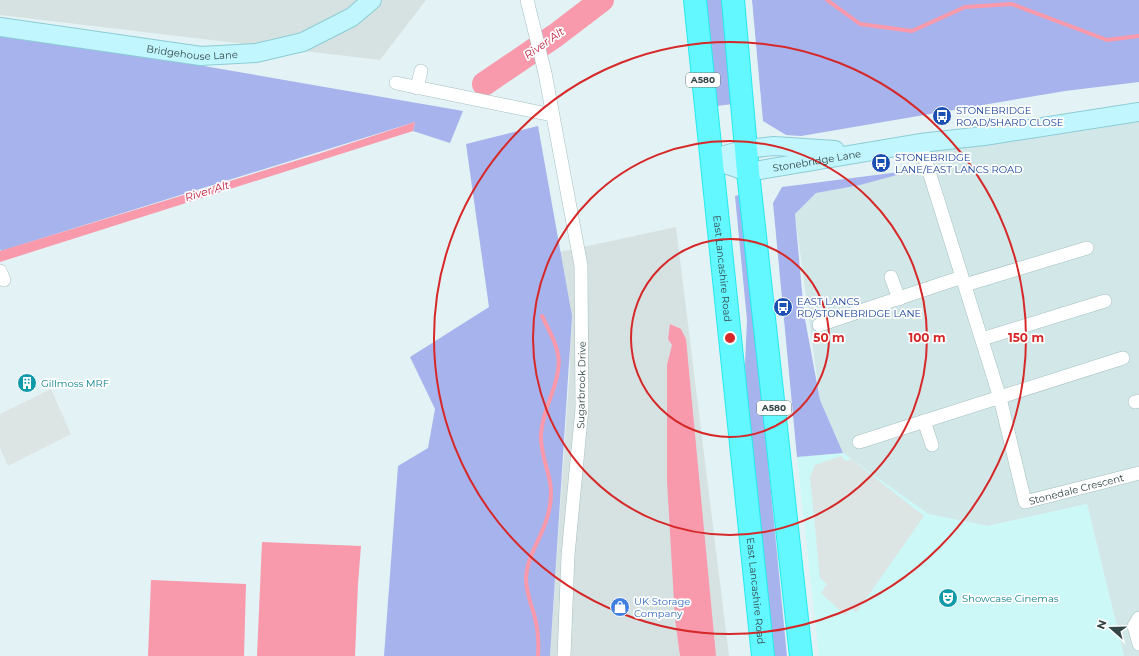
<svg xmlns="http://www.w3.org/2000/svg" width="1139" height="656" font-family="Montserrat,sans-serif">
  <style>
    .residential { fill: #d1e7e8 }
    .commercial { fill: #ccf8f7 }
    .industrial { fill: #d6e2e2 }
    .green { fill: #a7b3ed }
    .parking { fill: #dde4e4 }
    .water { fill: #f899ac }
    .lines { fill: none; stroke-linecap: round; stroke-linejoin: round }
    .stream { stroke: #f899ac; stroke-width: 4 }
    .river { stroke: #f899ac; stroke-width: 24 }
    .street-casing { stroke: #a5bfc0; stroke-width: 14 }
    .secondary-casing { stroke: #8cccd5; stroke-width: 20 }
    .highway-casing { stroke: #24eaee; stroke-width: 24 }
    .street { stroke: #fff; stroke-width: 13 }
    .secondary { stroke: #c2f6ff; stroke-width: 18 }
    .highway { stroke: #63f7ff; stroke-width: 22 }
    .ring { fill: none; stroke: #d62828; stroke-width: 2 }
    .labels { text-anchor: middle; stroke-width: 3.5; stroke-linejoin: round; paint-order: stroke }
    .shield { fill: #fff; stroke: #707e7e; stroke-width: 1 }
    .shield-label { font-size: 9px; font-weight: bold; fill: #334646 }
    .street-label { font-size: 10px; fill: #334646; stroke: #fff }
    .transit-label { font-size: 10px; fill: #164399; stroke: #fff; text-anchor: start }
    .culture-label { font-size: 10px; fill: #0d838f; stroke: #fff; text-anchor: start }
    .shop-label { font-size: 10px; fill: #366cbe; stroke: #fff; text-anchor: start }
    .water-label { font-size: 11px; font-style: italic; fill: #bd213f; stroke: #fff }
    .centre { fill: #d62828; stroke: #fff; stroke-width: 2 }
    .ring-label { font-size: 12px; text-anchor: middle; font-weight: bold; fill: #d62828; stroke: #fff; stroke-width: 3.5; stroke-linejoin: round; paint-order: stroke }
  </style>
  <rect width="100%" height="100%" fill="#e3f2f4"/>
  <!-- residential -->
  <path class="residential" d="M1139,112V656H1124L1087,504L988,526L928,514L843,453L820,400L795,214L816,193L915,170L920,143Z"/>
  <!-- commercial -->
  <path class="commercial" d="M843,453L928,514L988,526L1087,504L1124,656H819L797,457Z"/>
  <!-- industrial -->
  <path class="industrial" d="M0,0H426L380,60L0,15Z
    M676,227L729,656H550L570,366L560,252Z"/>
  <!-- green -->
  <path class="green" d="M705,0H722L733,104L717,106Z
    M752,0H1139V82L1065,91L801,136L786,135L763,121Z
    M0,35L129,53L463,111L450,143L413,131L415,122L1,251L0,249Z
    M538,126L572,316L550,656H384L398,466L428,448L435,409L410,357L489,307L466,144Z
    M915,170L860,185L816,193L795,214L804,314L820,400L843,453L797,457L773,203L782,187Z
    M742,194L787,656H771L746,398L745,364L747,320L735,196Z"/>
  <!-- parking -->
  <path class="parking" d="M51,389L71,434L8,466L0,448V414Z
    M841,456L846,461L851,459L924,516L856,613L852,608L845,615L821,593L827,584L820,578L810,477L815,465Z"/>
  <!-- water -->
  <path class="water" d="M415,122L413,131L0,262V251L318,154Z
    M670,324L681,329L686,339L716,656H680L675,619L667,481V365L672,345L668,339Z
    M262,542L361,546L358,584L355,656H257Z
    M151,580L246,584L244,656H148Z"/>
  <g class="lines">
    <!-- stream -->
    <path class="stream" d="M827,0L860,24L912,31L965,7L1012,4L1107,40L1139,36
      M538,656C539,641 538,628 534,614C530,602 526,591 526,578C527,556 541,539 547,518C550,508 552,493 550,482C547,466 540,451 541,434C542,421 546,409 551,396C565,359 559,350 542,316"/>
    <!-- river -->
    <path class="river" d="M484,84L556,35L602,0"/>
    <defs>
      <g id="street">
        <path d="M527,0L545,73L581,266L582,408L568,555L564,656"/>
        <path d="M396,83L552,115"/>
        <path d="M417,88L421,71"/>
        <path id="s1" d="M920,143L1000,398L1025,502L1139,473"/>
        <path d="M0,271L4,280"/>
        <path d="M891,277L899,299"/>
        <path d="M965,285L1087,248"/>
        <path d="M819,325L962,277"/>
        <path d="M982,339L1105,301"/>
        <path d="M1135,402L1139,401"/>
        <path d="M924,421L932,445"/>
        <path d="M859,442L1123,358"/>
        <path d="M1139,618L1134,626L1139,644"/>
      </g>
      <g id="secondary">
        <path id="s2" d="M0,27L201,56L256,53L303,42L352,17L372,0"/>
        <path id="s3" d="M711,159L748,172L920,143L984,136L1139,112"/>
        <path d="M711,159L746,149L774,146L835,150"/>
      </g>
      <g id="highway">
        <path id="s4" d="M695,0L763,656"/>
        <path d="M733,0L748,172L801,656"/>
      </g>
    </defs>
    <!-- street casing -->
    <use href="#street" class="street-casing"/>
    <!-- secondary casing -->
    <use href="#secondary" class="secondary-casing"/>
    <!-- highway casing -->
    <use href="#highway" class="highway-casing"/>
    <!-- street -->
    <use href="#street" class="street"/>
    <!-- secondary -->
    <use href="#secondary" class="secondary"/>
    <!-- highway -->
    <use href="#highway" class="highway"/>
  </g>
  <!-- distance rings -->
  <g class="ring">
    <circle cx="730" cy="338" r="99"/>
    <circle cx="730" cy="338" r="197"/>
    <circle cx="730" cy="338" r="296"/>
  </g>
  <!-- icons -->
  <defs>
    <symbol id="bus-disc" viewBox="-11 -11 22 22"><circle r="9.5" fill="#1a4fb4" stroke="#fff"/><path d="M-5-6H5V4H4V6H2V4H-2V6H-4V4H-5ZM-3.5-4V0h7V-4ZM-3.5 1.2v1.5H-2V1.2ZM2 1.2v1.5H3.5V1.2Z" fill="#fff"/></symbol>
    <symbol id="building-disc" viewBox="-11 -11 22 22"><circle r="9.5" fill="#0f9aa8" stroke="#fff"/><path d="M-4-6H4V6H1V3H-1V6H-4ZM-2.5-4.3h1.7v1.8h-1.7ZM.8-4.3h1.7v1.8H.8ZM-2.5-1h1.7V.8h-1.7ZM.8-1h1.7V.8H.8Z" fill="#fff"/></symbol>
    <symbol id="theatre-disc" viewBox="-11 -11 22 22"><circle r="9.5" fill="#0f9aa8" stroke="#fff"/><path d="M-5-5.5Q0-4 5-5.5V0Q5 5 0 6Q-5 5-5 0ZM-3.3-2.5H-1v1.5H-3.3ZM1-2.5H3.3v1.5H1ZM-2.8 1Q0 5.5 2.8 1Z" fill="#fff"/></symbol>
    <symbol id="shop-disc" viewBox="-11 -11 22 22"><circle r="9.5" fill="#3f7fe0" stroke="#fff"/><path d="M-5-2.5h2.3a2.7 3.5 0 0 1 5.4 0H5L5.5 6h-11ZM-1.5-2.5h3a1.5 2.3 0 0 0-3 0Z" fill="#fff"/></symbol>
  </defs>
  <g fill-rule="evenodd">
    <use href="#bus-disc" x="931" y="105" width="22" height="22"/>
    <use href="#bus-disc" x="870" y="152" width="22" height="22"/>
    <use href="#bus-disc" x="772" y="296" width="22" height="22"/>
    <use href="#building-disc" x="16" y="372" width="22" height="22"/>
    <use href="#theatre-disc" x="937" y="587" width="22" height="22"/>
    <use href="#shop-disc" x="609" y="596" width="22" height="22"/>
  </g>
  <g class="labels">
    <!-- shield labels -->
    <g class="shield">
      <rect x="686" y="73" width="34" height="14" rx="3"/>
      <rect x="757" y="401" width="34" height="14" rx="3"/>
    </g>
    <g class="shield-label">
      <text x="703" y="83">A580</text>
      <text x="774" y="411">A580</text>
    </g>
    <!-- street labels -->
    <g class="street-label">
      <text dy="4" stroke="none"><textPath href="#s2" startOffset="194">Bridgehouse Lane</textPath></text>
      <text dy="4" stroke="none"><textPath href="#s3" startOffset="109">Stonebridge Lane</textPath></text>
      <text dy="4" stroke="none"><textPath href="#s4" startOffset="270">East Lancashire Road</textPath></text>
      <text transform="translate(581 385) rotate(-89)" y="4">Sugarbrook Drive</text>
      <text dy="4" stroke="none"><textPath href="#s1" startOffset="427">Stonedale Crescent</textPath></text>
      <text dy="4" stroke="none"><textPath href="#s4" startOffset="594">East Lancashire Road</textPath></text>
    </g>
    <!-- transit labels -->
    <g class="transit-label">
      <text x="956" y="114">STONEBRIDGE<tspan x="956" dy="12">ROAD/SHARD CLOSE</tspan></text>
      <text x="895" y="161">STONEBRIDGE<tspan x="895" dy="12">LANE/EAST LANCS ROAD</tspan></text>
      <text x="797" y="305">EAST LANCS<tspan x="797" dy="12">RD/STONEBRIDGE LANE</tspan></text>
    </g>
    <!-- culture labels -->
    <g class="culture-label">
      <text x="41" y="387">Gillmoss MRF</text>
      <text x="962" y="602">Showcase Cinemas</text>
    </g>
    <!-- shop labels -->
    <g class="shop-label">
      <text x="634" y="605">UK Storage<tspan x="634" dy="12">Company</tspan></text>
    </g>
    <!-- water labels -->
    <g class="water-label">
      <text transform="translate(544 43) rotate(-35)" y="4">River Alt</text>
      <text transform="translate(207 191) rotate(-17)" y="4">River Alt</text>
    </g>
  </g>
  <circle cx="730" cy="338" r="6" class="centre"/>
  <g class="ring-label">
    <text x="829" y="342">50 m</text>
    <text x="927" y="342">100 m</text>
    <text x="1026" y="342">150 m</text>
  </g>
  <!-- north arrow -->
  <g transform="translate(1111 628) rotate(290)" stroke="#ffffff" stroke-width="3" paint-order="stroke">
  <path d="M0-3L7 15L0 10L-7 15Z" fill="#334646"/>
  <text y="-6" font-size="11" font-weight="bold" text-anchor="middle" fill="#334646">N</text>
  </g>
</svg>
